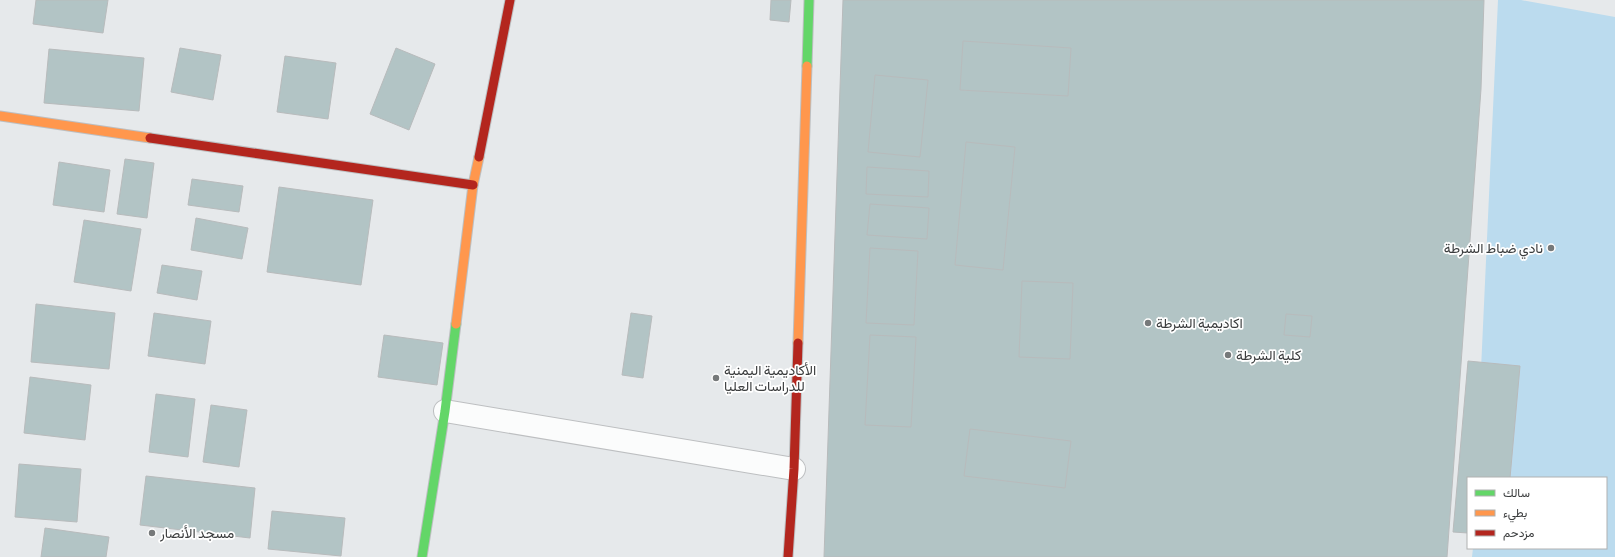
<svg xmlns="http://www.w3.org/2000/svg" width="1615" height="557" font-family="'Alegreya Sans',Vazirmatn,sans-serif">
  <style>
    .park { fill: #bbdbee }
    .building { fill: #b2c4c5; stroke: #b8bbbc }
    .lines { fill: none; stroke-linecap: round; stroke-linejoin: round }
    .street-casing { stroke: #bdbfc1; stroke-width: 24 }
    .fast-casing { stroke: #bdbfc1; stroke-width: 11 }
    .slow-casing { stroke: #bdbfc1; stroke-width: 11 }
    .jam-casing { stroke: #bdbfc1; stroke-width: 11 }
    .street { stroke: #fbfcfc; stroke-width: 22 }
    .fast { stroke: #63d668; stroke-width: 9 }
    .slow { stroke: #ff974d; stroke-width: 9 }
    .jam { stroke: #b3261e; stroke-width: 9 }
    .poi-dot { fill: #76797a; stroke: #fff; stroke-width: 1.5 }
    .labels { text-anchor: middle; stroke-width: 3.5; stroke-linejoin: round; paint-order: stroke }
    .poi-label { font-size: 14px; fill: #3a3c3d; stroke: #fff; text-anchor: start }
  </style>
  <rect width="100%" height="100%" fill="#e6e9eb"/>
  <!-- park -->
  <path class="park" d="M1498,0H1521L1615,17V557H1472L1473,548H1606V478H1476Z"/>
  <!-- building -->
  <path class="building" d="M36,0H108L103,33L33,24Z
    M771,0H791L789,22L770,20Z
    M843,0H1484L1481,89L1447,557H824Z
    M963,41L1071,48L1068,96L960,90Z
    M180,48L221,55L213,100L171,92Z
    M396,48L435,64L409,130L370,114Z
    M49,49L144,58L139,111L44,103Z
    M285,56L336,63L328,119L277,112Z
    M875,75L928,80L920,157L868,152Z
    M966,142L1015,147L1003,270L955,265Z
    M125,159L154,163L147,218L117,214Z
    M59,162L110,170L104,212L53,205Z
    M867,167L929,171L928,197L866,194Z
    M192,179L243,186L239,212L188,205Z
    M279,187L373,200L361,285L267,272Z
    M870,204L929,208L927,239L867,235Z
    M196,218L248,228L242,259L191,250Z
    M84,220L141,229L131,291L74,282Z
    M870,248L918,251L914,325L866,323Z
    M162,265L202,271L197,300L157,293Z
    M1022,281L1073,283L1070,359L1019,357Z
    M36,304L115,313L109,369L31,362Z
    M154,313L211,321L205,364L148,356Z
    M631,313L652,316L643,378L622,375Z
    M1286,314L1312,316L1310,337L1284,335Z
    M384,335L443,343L437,385L378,377Z
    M870,335L916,337L911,427L865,425Z
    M1468,361L1520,366L1510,478H1468V533L1453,532Z
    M30,377L91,385L85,440L24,433Z
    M156,394L195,399L188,457L149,452Z
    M211,405L247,410L239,467L203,462Z
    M970,429L1071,441L1065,488L964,476Z
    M19,464L81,469L77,522L15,517Z
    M146,476L255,488L250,538L140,525Z
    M272,511L345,518L341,556L268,549Z
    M45,528L109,537L106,557H41Z"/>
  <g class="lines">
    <defs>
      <path id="street" d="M445,411L794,469"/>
      <path id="fast" d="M807,66L809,0
        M422,557L445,411L456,324"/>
      <path id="slow" d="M0,116L150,138
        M456,324L473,185L479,157
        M798,343L807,66"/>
      <path id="jam" d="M150,138L473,185
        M479,157L510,0
        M788,557L794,469L798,343"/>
    </defs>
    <!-- street casing -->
    <use href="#street" class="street-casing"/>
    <!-- fast casing -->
    <use href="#fast" class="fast-casing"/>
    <!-- slow casing -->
    <use href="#slow" class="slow-casing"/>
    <!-- jam casing -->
    <use href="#jam" class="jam-casing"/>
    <!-- street -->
    <use href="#street" class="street"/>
    <!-- fast -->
    <use href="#fast" class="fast"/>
    <!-- slow -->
    <use href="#slow" class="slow"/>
    <!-- jam -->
    <use href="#jam" class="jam"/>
  </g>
  <!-- markers -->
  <g class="poi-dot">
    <circle cx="1551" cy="248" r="4"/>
    <circle cx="1148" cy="323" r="4"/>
    <circle cx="1228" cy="355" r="4"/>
    <circle cx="716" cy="378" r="4"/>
    <circle cx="152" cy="533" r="4"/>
  </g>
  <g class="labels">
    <!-- poi labels -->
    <g class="poi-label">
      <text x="1543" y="253" text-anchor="end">نادي ضباط الشرطة</text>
      <text x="1156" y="328">اكاديمية الشرطة</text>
      <text x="1236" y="360">كلية الشرطة</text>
      <text x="724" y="375">الأكاديمية اليمنية<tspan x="724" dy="16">للدراسات العليا</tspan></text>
      <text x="160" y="538">مسجد الأنصار</text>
    </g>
  </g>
  <!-- legend -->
  <rect x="1467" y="477" width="140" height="72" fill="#ffffff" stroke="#b0b1b1"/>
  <rect x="1475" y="490" width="20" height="6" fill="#63d668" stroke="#b0b1b1"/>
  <text x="1503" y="497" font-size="12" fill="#3a3c3d">سالك</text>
  <rect x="1475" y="510" width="20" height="6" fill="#ff974d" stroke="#b0b1b1"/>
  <text x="1503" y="517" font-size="12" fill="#3a3c3d">بطيء</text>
  <rect x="1475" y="530" width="20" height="6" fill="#b3261e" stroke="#b0b1b1"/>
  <text x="1503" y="537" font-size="12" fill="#3a3c3d">مزدحم</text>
</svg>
